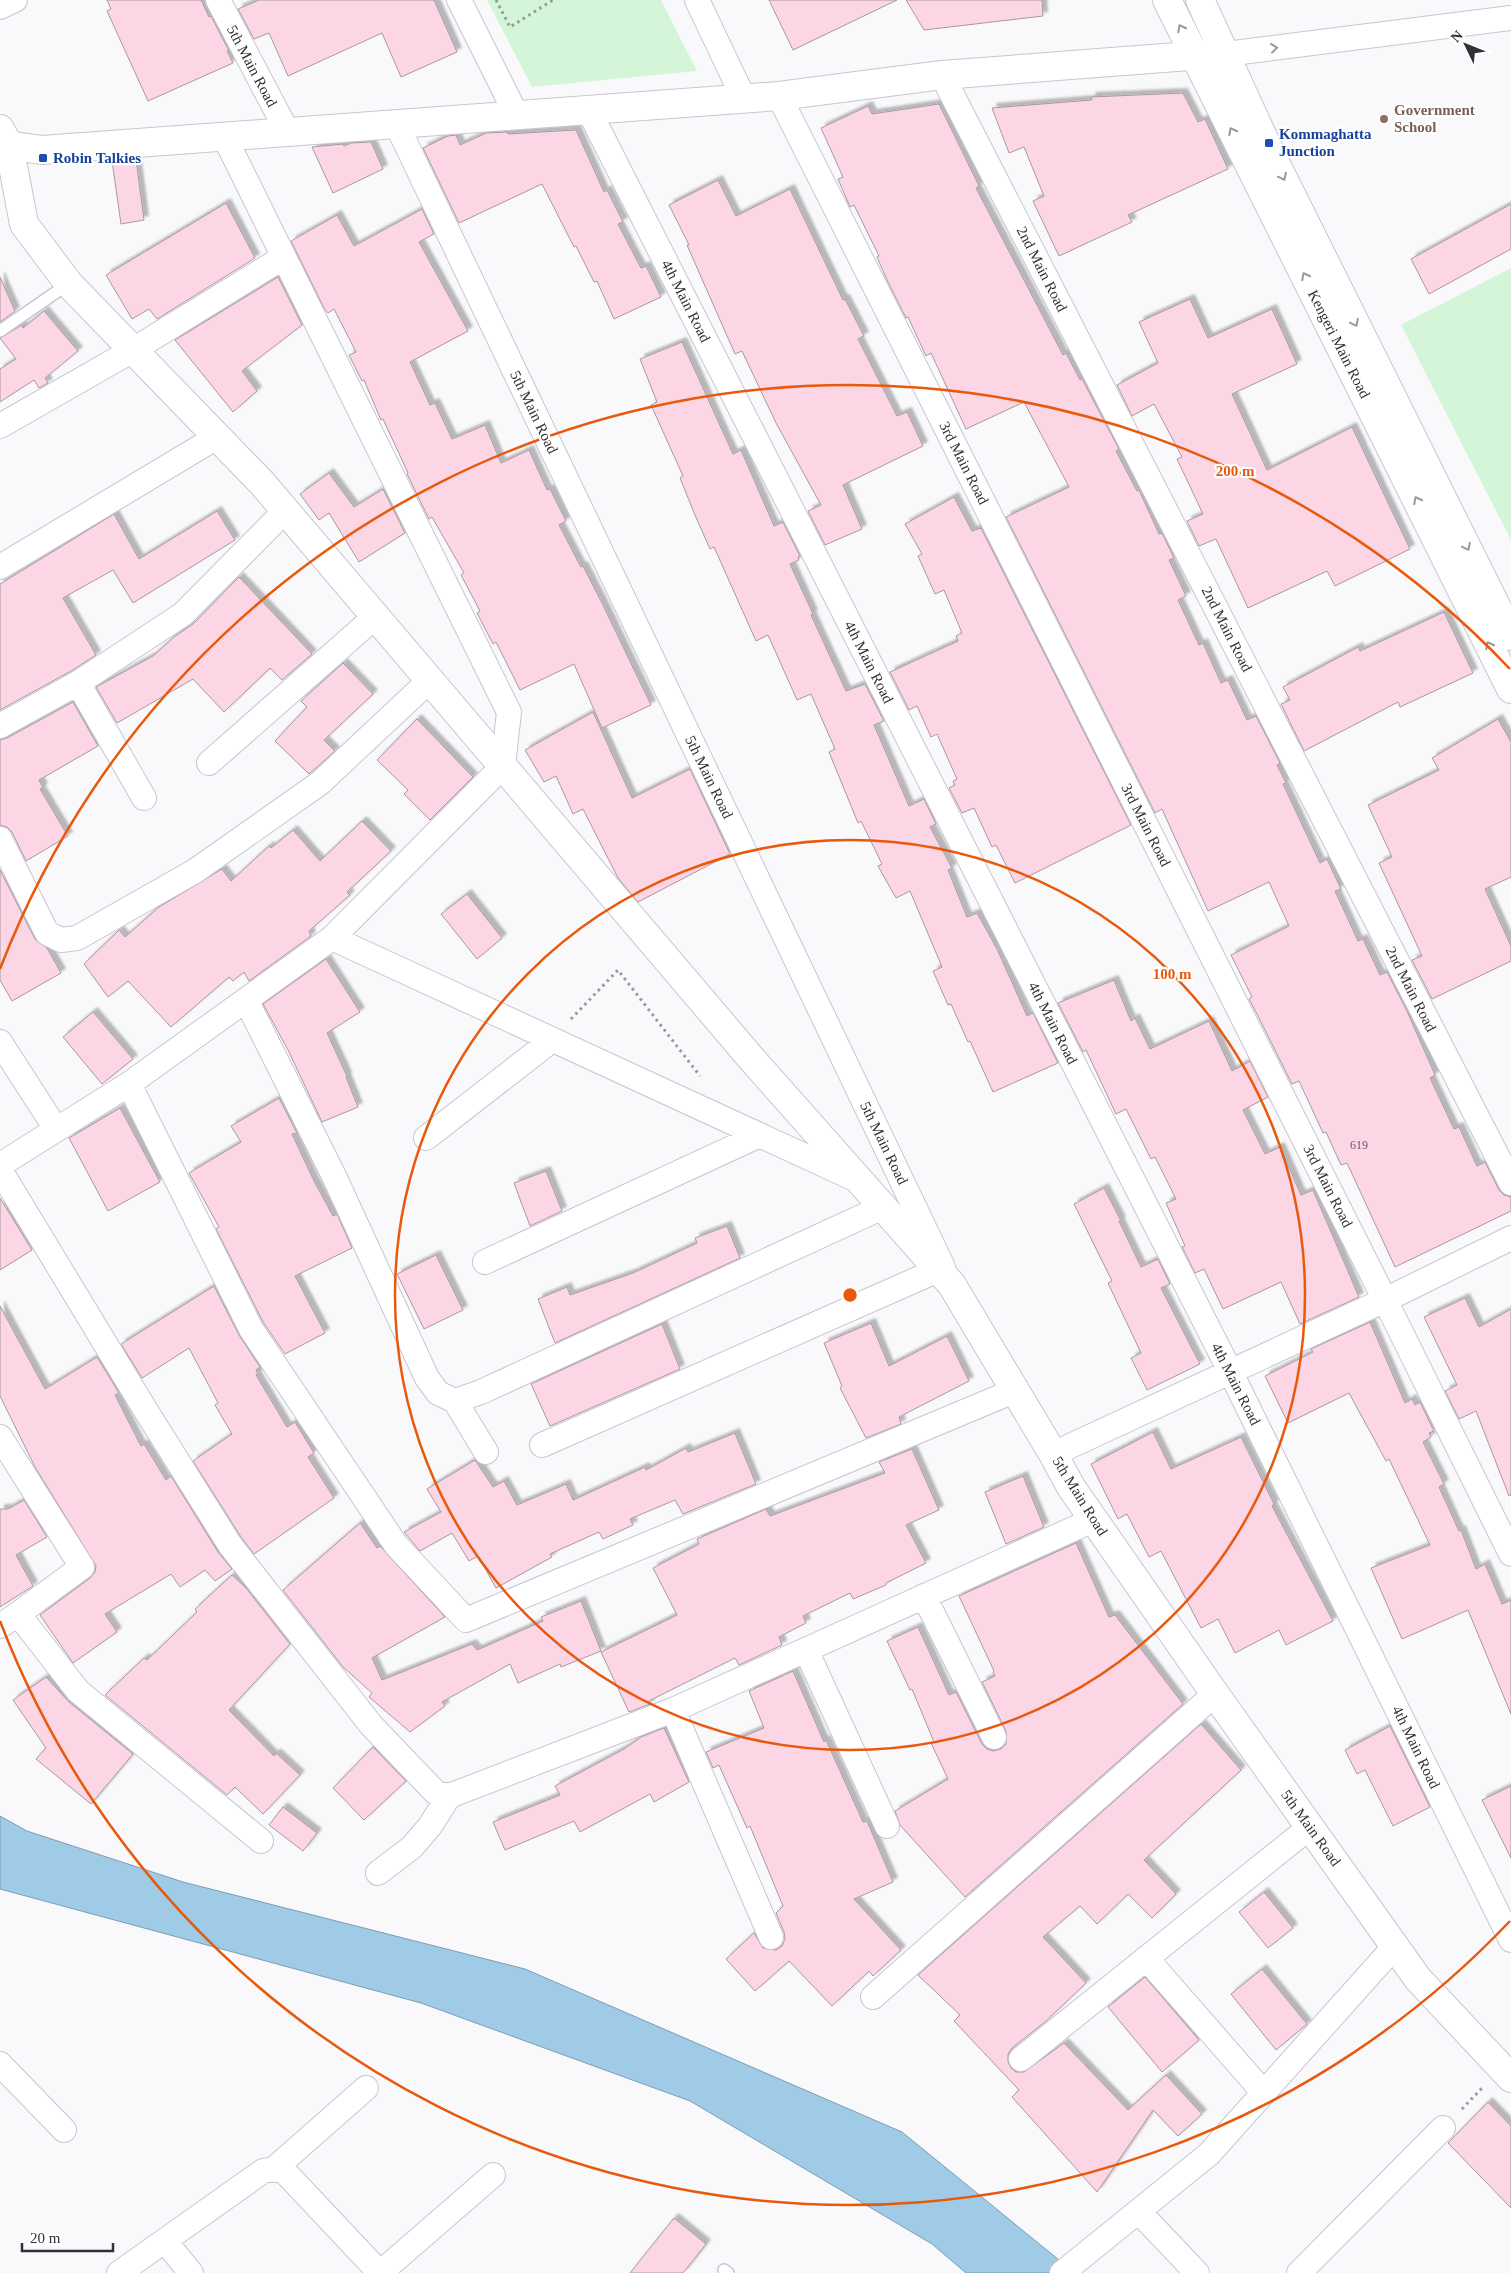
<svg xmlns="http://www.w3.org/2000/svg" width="1511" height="2273" font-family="Georgia,serif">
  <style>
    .green { fill: #d4f5d8 }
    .water { fill: #9fcbe7; stroke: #7e9cb2 }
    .building { fill: #fdd6e6; stroke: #a8989e; filter: url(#shadow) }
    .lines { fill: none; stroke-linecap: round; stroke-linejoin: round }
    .service-casing { stroke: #c7c5d4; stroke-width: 14 }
    .minor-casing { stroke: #c7c5d4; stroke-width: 26 }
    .tertiary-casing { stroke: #c7c5d4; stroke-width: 30 }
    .secondary-casing { stroke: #c7c5d4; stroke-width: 30 }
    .primary-casing { stroke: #c7c5d4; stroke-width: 30 }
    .path { stroke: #98979c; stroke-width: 3; stroke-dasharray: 2.5 4; stroke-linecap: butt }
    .service { stroke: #fff; stroke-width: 11 }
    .minor { stroke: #fff; stroke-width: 24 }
    .tertiary { stroke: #fff; stroke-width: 28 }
    .secondary { stroke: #fff; stroke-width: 28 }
    .primary { stroke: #fff; stroke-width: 28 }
    .oneway { stroke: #98989a }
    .ring { fill: none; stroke: #e8590c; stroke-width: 2.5 }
    .education-dot { fill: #8d6e63; stroke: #fff; stroke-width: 2 }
    .transit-dot { fill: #1a4fb4; stroke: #fff; stroke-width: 2 }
    .labels { text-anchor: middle; stroke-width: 4.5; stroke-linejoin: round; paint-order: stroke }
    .number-label { font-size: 12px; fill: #645a62 }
    .street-label { font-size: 15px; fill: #313036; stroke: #fff }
    .education-label { font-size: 15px; font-weight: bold; fill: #785e54; stroke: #fff; text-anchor: start }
    .transit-label { font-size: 15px; font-weight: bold; fill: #164399; stroke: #fff; text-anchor: start }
    .centre { fill: #e8590c; stroke: #fff; stroke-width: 2.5 }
    .ring-label { font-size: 15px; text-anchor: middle; font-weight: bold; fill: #e8590c; stroke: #fff; stroke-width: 4.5; stroke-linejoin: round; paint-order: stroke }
  </style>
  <defs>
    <filter id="shadow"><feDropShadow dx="4.5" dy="-4.5" stdDeviation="1" flood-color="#0004"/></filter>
  </defs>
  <rect width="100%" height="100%" fill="#f9f9fc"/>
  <!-- green -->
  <path class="green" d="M487,0H661L697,71L532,87Z
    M1511,268V540L1401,325Z"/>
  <!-- water -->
  <path class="water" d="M0,1816L27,1831L183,1882L525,1969L902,2132L1075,2273H966L932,2244L690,2101L421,2003L0,1889Z"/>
  <!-- building -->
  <path class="building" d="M107,0H201L209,17L211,16L229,51H227L233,63L148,101L107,11L111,9Z
    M259,0H434L457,52L401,77L382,33L288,76L269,33L254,39L238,9Z
    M769,0H897L793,50Z
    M906,0H1042L1043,16L924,30Z
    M1183,93L1198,122L1205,119L1228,169L1128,215L1132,222L1059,256L1033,201L1044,196L1024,147L1009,153L992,108L1092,100L1091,97Z
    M939,104L979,186L976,188L1063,355L1066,353L1080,380L1082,379L1119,449L1116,451L1137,491L1139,490L1159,534L1162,533L1174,558L1169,560L1186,596L1178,600L1199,645L1203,643L1221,683L1228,680L1247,720L1256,716L1280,763L1277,765L1286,783L1283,784L1320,863L1327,859L1341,889L1335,891L1358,941L1363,939L1380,975L1387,972L1407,1011L1435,1075L1430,1078L1454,1129L1459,1127L1477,1166L1485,1162L1499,1190L1504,1195L1511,1197V1211L1395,1267L1347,1163L1341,1165L1326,1132L1323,1133L1299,1081L1292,1084L1257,1014L1249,999L1252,997L1231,955L1289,926L1269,882L1208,911L1162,809L1155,813L1006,517L1069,487L1024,402L966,429L931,353L926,356L908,317L906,318L887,280L877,257L879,256L854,205L850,207L838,179L843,177L821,128L868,106L872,114Z
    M576,130L604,192L607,190L623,222L618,224L641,268L646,266L661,297L614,319L597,281L594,282L576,246L574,247L542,184L459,223L423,148L448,136L456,135L460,145L486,133L507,132L508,134Z
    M371,142L383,169L333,193L312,147L343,144L344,146L351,143Z
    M136,159L144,220L121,224L112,161Z
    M718,180L736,216L790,189L843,300L845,299L864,336L858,339L897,416L907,412L923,446L843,485L862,529L825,545L808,511L821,505L776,423L742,351L735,354L687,245H689L669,205Z
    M226,203L255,258L157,319L149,309L132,319L106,275Z
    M1511,204V249L1429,294L1411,259Z
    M422,209L434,234L419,242L468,331L410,362L430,405L435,403L452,439L485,425L501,463L529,450L547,490L550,489L566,521L559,525L581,567L583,566L602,603L651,705L602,728L574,664L520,690L496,642L493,644L477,613L480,611L461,575L464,573L432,517L429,519L407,474L408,473L383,419L381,420L364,380L362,381L349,355L356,352L334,309L328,313L324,308L291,241L337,215L354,246Z
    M0,277L15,311L0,322Z
    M278,277L302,325L242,371L257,391L233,412L175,340Z
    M1190,299L1208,338L1272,309L1297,364L1232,394L1267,470L1352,427L1410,549L1335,586L1327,571L1248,608L1216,539L1199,546L1187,521L1203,514L1177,459L1182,457L1154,404L1132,416L1117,385L1158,363L1139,322Z
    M44,311L78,351L45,378L48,383L39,388L34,380L0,402V369L16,359L0,338L22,325L23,328Z
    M682,342L733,454L741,450L774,526L783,522L800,556L798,557L799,560L790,564L813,614L811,615L846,691L865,684L884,721L874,725L909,806L924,799L936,824L930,827L952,868L948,870L967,917L977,913L997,949L1027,1016L1033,1013L1058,1063L993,1092L970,1041L968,1042L951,1004L948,1005L933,971L942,967L910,891L896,898L878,866L882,864L861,821L858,823L829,752L835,749L811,694L797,700L768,635L756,641L714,547L710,549L695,515L680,478L683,476L651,405L657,402L640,359Z
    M329,473L354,507L383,489L405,533L359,562L329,513L319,520L300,494Z
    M954,497L972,531L981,528L1131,825L1015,883L996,845L992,847L974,808L962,813L949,788L955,785L953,781L957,779L937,734L931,737L917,706L909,710L890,672L958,641L956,636L962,633L944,590L935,594L918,556L922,554L905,524Z
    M217,511L235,540L133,603L113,570L63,598L96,655L71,671L0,710V584L114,514L139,559Z
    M239,577L312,654L282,680L270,668L224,712L193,679L117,723L96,687L153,656L174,637L193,624Z
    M1444,612L1473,673L1400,707L1398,702L1304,751L1281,704L1290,700L1283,687L1358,647L1360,651Z
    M343,663L373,694L324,740L335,751L309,774L275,741L307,707L301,701Z
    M73,702L98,746L39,780L43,788L40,789L68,836L26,861L12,832L7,827L0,825V740L7,738Z
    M593,712L632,798L690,769L730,854L638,902L618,878L583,809L573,814L556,776L544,782L525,750Z
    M417,719L473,777L430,820L404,794L408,790L377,760Z
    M1498,719L1511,742V877L1485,889L1511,946V961L1432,999L1412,960L1422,956L1379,863L1392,857L1368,805L1439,770L1432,758Z
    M362,821L391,851L347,892L350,895L309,931L311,936L249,981L244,972L233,981L229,977L171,1027L128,981L108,997L84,964L119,930L125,937L159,907L222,869L231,881L269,846L271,848L293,830L320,861Z
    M0,870L35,939L47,948L61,973L12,1001L0,980Z
    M467,894L502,938L477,959L441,914Z
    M326,959L360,1012L327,1033L347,1076L346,1077L358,1107L322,1122L288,1050L263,1004Z
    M1114,980L1131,1021L1135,1018L1150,1049L1209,1021L1232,1071L1250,1061L1268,1097L1243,1110L1265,1154L1280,1147L1301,1195L1313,1190L1359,1297L1300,1324L1281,1282L1223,1309L1204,1269L1195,1273L1182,1247L1185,1246L1166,1203L1176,1199L1155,1157L1151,1159L1126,1109L1116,1114L1086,1050L1083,1052L1058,1003Z
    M93,1012L133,1059L102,1084L63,1037Z
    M279,1098L297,1133L292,1134L314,1181L333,1216L337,1214L352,1248L295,1276L325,1333L285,1354L263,1322L216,1229L219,1227L189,1173L241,1142L231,1126Z
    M120,1108L160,1182L108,1211L69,1138Z
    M546,1171L562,1211L530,1226L514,1183Z
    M1104,1188L1121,1221H1119L1141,1267L1158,1259L1170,1284L1161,1288L1200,1364L1147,1390L1131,1358L1141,1353L1108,1283L1112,1281L1074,1204Z
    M0,1198L32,1250L0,1270Z
    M727,1226L740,1258L555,1343L538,1299L567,1287L570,1295L633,1273L697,1243L695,1238Z
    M436,1255L463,1310L424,1329L397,1274Z
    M214,1286L239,1335L260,1367L256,1370L258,1374L256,1375L287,1427L295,1422L314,1453L308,1457L334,1498L254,1554L241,1537L193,1461L232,1434L215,1405L218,1403L189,1348L142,1378L121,1344Z
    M1465,1298L1479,1327L1511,1309V1495L1509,1496L1476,1411L1459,1419L1445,1391L1457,1385L1424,1317Z
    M0,1306L45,1389L97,1357L119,1393L115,1395L141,1446L144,1444L166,1480L171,1476L218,1552L232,1569L215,1581L205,1570L180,1587L171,1574L105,1614L117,1632L73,1663L40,1615L90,1578L95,1572L96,1566L35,1467L0,1396Z
    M1370,1322L1405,1403L1412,1399L1415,1405L1420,1402L1434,1431L1429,1433L1431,1437L1423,1442L1444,1484L1439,1487L1459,1531L1461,1530L1476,1569L1485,1564L1502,1604L1511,1600V1714L1468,1610L1402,1639L1371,1568L1430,1545L1389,1459L1386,1461L1349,1393L1288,1423L1265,1376L1313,1352L1311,1349Z
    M871,1323L889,1366L947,1336L969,1381L899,1417L901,1424L866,1438L840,1388L842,1386L824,1343Z
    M662,1324L680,1369L550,1426L531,1384Z
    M1153,1432L1171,1469L1241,1437L1274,1504L1272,1506L1333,1621L1286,1645L1279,1630L1235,1653L1218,1619L1201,1628L1161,1551L1149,1557L1127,1514L1118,1519L1091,1464Z
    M735,1433L756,1484L683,1514L675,1500L630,1519L633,1525L603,1539L599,1532L550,1554L552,1557L496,1588L478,1556L469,1561L452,1533L420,1551L404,1532L441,1512L427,1489L475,1460L493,1487L504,1481L517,1505L566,1484L573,1500L645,1467L646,1470L686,1448L688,1452Z
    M912,1449L939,1510L906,1525L926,1563L886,1583V1585L853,1599L850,1593L803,1616L806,1623L779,1637L782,1645L739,1665L735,1658L649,1701L650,1704L629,1712L601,1652L677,1615L653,1568L699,1544L697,1539L766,1509L770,1516L885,1473L879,1462Z
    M1023,1476L1044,1527L1006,1544L985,1492Z
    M24,1500L47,1537L16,1555L33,1586L0,1607V1509H8Z
    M360,1523L377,1548L380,1546L445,1617L372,1658L382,1680L472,1644L477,1650L543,1621L541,1617L581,1601L601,1651L561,1667L560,1664L518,1683L510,1664L442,1702L445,1706L410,1732L369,1697L372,1693L343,1667L283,1590Z
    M1076,1543L1109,1617L1115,1615L1183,1704L965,1897L900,1825L895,1811L948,1779L931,1743L934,1742L912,1689L910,1690L887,1641L918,1627L949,1695L956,1692L982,1744L987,1749L993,1751L1001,1749L1006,1744V1731L982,1682L995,1676L993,1672L994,1671L959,1596Z
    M232,1575L246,1588L290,1644L229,1710L274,1756L276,1753L300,1775L263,1814L235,1787L227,1795L105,1695L144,1658L147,1660L197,1612L195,1609Z
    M793,1671L824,1742L826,1740L863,1822L867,1821L893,1882L854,1899L901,1950L873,1976L869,1971L832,2006L789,1961L755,1991L726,1959L754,1933L763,1948L776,1950L782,1946L785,1939L784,1932L776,1913L783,1906L750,1826L747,1828L719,1765L713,1768L706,1752L764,1728L749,1691Z
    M46,1677L69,1702L133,1754L91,1804L36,1759L46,1748L13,1700Z
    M1201,1724L1241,1770L1144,1860L1176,1894L1152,1918L1128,1894L1097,1924L1080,1906L1043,1937L1086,1983L1045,2022L1012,2048L1008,2054V2062L1011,2068L1016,2072H1024L1064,2043L1128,2110L1166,2075L1202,2114L1178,2136L1153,2110L1097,2192L1012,2097L1019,2090L954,2021L960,2015L918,1975Z
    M1390,1726L1430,1807L1393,1826L1365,1770L1357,1774L1345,1750Z
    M664,1728L689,1782L654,1802L650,1794L580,1832L574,1821L505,1850L493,1822L560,1795L555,1786L624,1749L641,1737Z
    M373,1747L406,1781L364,1820L333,1788Z
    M1511,1786V1858L1482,1800Z
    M283,1807L317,1833L303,1851L269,1825Z
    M1264,1892L1293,1928L1268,1948L1239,1912Z
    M1262,1969L1307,2024L1276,2050L1231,1994Z
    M1145,1977L1199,2040L1162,2072L1108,2007Z
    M1488,2102L1511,2126V2208L1448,2143Z
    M674,2218L706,2244L683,2273H630Z"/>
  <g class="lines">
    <defs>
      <path id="service" d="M0,331L68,284
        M724,2270L728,2273"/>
      <path id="minor" d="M218,0L287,131
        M459,0L516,114
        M697,0L743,97
        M0,7L15,0
        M1226,54L1511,18
        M942,75L1511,1183
        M779,96L1385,1300L1511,1554
        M588,109L1231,1373L1511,1940
        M396,123L943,1267
        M224,136L509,712L503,766L332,938L857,1180
        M0,426L133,350L284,257
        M0,567L217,437
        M78,683L144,798
        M0,726L78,683L183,614L285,511
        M209,763L376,616
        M0,839L47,933L61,940L77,938L195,871L320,783L430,680
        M246,1000L334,1176L427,1378L438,1393L455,1401L481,1392L883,1207
        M0,1042L56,1129
        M129,1084L251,1329L396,1545L466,1620L1014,1391
        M426,1138L552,1040
        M0,1165L129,1084L332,938
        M0,1170L143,1406L230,1545L371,1725L436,1793L449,1796L673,1710L1093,1520
        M485,1262L760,1135
        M455,1401L486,1452
        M0,1437L82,1567L18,1614L78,1691L261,1841
        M542,1445L938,1270
        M1053,1454L1385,1300L1511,1238
        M924,1596L994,1737
        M0,1626L18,1614
        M806,1650L887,1826
        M673,1710L771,1937
        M378,1873L412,1847L430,1826L449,1796
        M1146,1958L1264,2093
        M873,1997L1215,1694
        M1021,2059L1310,1827
        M0,2064L64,2130
        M274,2169L366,2088
        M1139,2212L1197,2273
        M165,2241L191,2273
        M119,2273L263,2171L274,2169L284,2171L380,2273
        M380,2273L493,2175
        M1062,2273L1209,2154L1395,1946
        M1299,2273L1443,2128"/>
      <path id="tertiary" d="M0,129L9,145L24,224L69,284L262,483L750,1057L952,1285L1053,1454L1071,1487L1215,1694L1418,1979L1511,2078"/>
      <path id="secondary" d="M0,144L42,150L779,96L942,75L1216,54"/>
      <path id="primary" d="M1167,0L1511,689
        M1200,0L1269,150L1511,636"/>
    </defs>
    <!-- service casing -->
    <use href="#service" class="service-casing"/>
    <!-- minor casing -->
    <use href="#minor" class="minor-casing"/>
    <!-- tertiary casing -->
    <use href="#tertiary" class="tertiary-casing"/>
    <!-- secondary casing -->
    <use href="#secondary" class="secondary-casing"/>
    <!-- primary casing -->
    <use href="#primary" class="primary-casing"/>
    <!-- path -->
    <path class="path" d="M496,0L510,27L553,0
      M571,1019L618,970L700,1076
      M1462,2109L1482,2088"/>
    <!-- service -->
    <use href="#service" class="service"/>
    <!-- minor -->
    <use href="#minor" class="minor"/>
    <!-- tertiary -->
    <use href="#tertiary" class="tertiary"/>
    <!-- secondary -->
    <use href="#secondary" class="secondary"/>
    <!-- primary -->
    <use href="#primary" class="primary"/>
  </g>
  <!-- one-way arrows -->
  <defs><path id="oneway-chevron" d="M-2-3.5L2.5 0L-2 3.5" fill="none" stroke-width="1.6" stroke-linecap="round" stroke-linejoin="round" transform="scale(1.25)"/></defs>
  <g class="oneway">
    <use href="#oneway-chevron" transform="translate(1181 28) rotate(-117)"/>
    <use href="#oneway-chevron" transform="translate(1274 48) rotate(-7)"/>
    <use href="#oneway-chevron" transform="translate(1232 131) rotate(-117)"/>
    <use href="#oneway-chevron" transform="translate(1283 177) rotate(64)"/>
    <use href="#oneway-chevron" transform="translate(1305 276) rotate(-117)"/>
    <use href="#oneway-chevron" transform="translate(1355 323) rotate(64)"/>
    <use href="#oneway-chevron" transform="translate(1417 500) rotate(-117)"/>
    <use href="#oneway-chevron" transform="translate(1467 547) rotate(64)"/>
    <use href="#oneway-chevron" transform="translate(1489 645) rotate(-117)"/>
  </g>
  <!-- distance rings -->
  <g class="ring">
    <circle cx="850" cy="1295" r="455"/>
    <path d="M1510 1921A910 910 0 0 1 0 1621M0 969A910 910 0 0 1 1510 669"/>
  </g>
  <!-- markers -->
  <circle class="education-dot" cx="1384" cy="119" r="5"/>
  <g class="transit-dot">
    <rect x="1264" y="138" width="10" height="10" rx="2.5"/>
    <rect x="38" y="153" width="10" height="10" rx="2.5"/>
  </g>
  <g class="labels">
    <!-- number labels -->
    <g class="number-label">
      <text x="1359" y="1149">619</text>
    </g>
    <!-- street labels -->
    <g class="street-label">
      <text transform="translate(252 66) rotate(62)" y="5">5th Main Road</text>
      <text transform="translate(1042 269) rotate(63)" y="5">2nd Main Road</text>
      <text transform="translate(686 301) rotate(63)" y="5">4th Main Road</text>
      <text transform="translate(1339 344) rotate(63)" y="5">Kengeri Main Road</text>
      <text transform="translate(534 412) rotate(64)" y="5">5th Main Road</text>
      <text transform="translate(964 463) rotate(63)" y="5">3rd Main Road</text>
      <text transform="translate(1227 629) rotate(63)" y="5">2nd Main Road</text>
      <text transform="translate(869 662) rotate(63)" y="5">4th Main Road</text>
      <text transform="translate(709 777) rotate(64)" y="5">5th Main Road</text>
      <text transform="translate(1146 825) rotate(63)" y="5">3rd Main Road</text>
      <text transform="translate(1411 989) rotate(63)" y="5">2nd Main Road</text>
      <text transform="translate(1053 1023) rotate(63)" y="5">4th Main Road</text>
      <text transform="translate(884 1143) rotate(64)" y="5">5th Main Road</text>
      <text transform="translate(1328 1186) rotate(63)" y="5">3rd Main Road</text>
      <text transform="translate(1236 1384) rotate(63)" y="5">4th Main Road</text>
      <text transform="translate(1080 1496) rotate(58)" y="5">5th Main Road</text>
      <text transform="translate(1416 1747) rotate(64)" y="5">4th Main Road</text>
      <text transform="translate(1311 1828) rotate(54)" y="5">5th Main Road</text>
    </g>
    <!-- education labels -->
    <g class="education-label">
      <text x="1394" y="115">Government<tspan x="1394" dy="17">School</tspan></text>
    </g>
    <!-- transit labels -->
    <g class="transit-label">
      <text x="1279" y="139">Kommaghatta<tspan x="1279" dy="17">Junction</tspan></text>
      <text x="53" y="163">Robin Talkies</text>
    </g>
  </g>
  <circle cx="850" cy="1295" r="8" class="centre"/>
  <g class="ring-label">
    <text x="1235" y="476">200 m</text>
    <text x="1172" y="979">100 m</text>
  </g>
  <!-- north arrow -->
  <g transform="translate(1466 45) rotate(313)" stroke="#ffffff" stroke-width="4" paint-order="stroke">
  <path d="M0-4L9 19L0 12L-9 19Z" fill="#313036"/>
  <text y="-8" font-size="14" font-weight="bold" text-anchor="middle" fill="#313036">N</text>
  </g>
  <!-- scale -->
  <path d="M22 2243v8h91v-8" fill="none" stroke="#313036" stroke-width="2.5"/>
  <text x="30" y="2243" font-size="15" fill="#313036" stroke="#ffffff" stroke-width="4" paint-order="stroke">20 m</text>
</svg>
